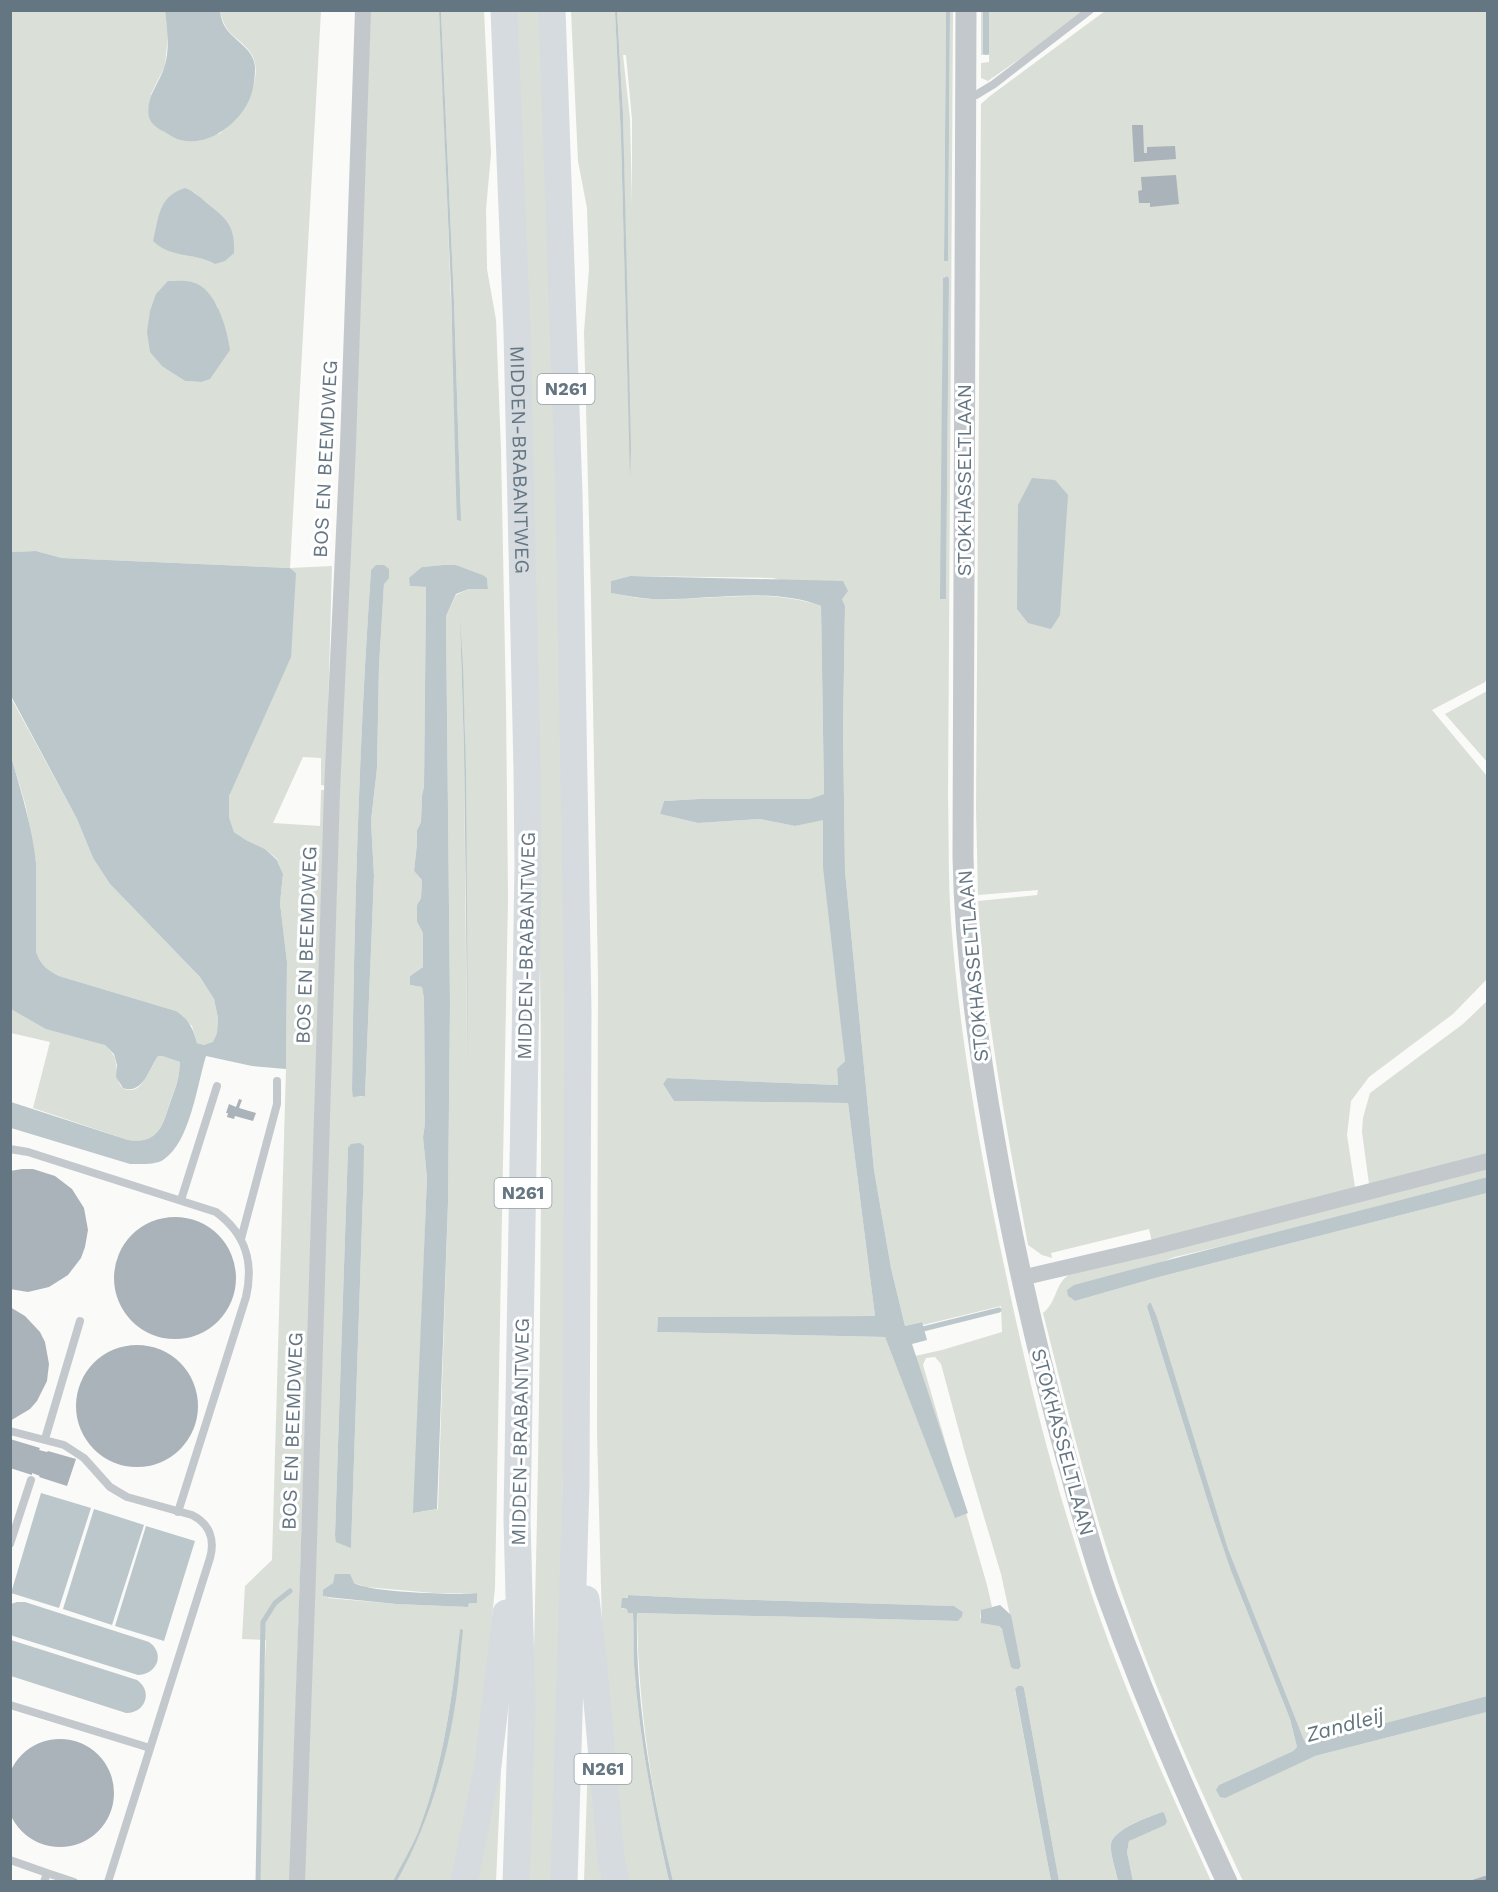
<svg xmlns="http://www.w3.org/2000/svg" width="1498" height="1892" font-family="'Work Sans',sans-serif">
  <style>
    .green { fill: #dadfd7; fill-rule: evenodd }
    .water { fill: #bbc7cb }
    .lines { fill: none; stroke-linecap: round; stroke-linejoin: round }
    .stream { stroke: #bbc7cb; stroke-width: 5 }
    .building { fill: #aab3b9 }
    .service { stroke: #c3c8cc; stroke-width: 8 }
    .minor { stroke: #c3c8cc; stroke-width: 16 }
    .tertiary { stroke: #c3c8cc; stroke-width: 21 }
    .trunk { stroke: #d6dbdf; stroke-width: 27 }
    .labels { text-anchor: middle; stroke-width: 6; stroke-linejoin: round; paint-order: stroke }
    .shield { fill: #fff; stroke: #939fa8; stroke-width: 1.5 }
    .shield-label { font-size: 18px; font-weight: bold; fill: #657683 }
    .street-label { font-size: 20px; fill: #657683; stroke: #fff }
    .water-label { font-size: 21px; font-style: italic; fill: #60757c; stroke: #fff }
  </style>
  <rect width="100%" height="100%" fill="#fafaf8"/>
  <!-- green -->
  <path class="green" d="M10,11H165L168,35L165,66L151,94L219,134C226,128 234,122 240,114C251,99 263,69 250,52C236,34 226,37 220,11H321L290,568L332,566L326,786L321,785V758L303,757L273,823L320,826L321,790H326L290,1881H257L263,1696L266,1640L242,1639L245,1586L272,1560L286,1069L287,962L280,903L283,874L277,859L265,849L246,840L234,832L229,817V796L296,573L290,568L62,558L36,551L11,552ZM194,192L206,203L215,264L206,259L191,256L153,241L156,231ZM193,282L208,293L218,307L201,382L185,381L163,367Z
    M370,11H439C448,180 451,350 461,520L454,301L441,11H484L491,154L486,209L487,269L496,320L501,450L506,707L508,897L495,1587L482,1723L454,1881H397C432,1817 451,1748 458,1675C460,1660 462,1645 462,1630H460C452,1699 443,1767 418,1832C411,1849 401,1865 393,1881L300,1882L326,1087ZM443,565H456L483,575L487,578L488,589H469L456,595L446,616L450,1005L448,1203L438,1509L414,1513L427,1178L423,1137L425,1124L424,999L422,987L410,985V976L423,967V933L417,922V905L421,898L422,880L414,871L417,844V830L421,822L422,795L424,787L426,587L410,586L422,567ZM376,566L384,584L379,666L377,768L371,821L374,876L365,1095L361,1097L354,1096L352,1090C354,917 359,743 371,570ZM460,618L465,734L467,1065L464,750ZM348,1148L363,1194L351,1547L335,1535ZM336,1574L351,1579L354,1583L366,1587L433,1593H477V1603H469L468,1607L396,1604L328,1598L327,1596L323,1595V1591L327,1590L326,1589L333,1583Z
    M514,11H541L563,668L567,1290L554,1882L527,1881C539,1531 545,1179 538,828C533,556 522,283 514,11Z
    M571,11H615L621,139L630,463L623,113L617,11H946L944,261L948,260L950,11H953L948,797C949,838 948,880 951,921C960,1043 982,1164 1008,1284C1032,1398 1062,1511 1101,1621C1133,1710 1172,1796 1211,1881H1133L1127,1852L1129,1841L1167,1820L1162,1812C1148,1817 1113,1829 1111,1844C1110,1855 1116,1870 1118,1881H1059L1024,1688L1015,1690L1051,1881H673C651,1793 638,1704 637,1613L958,1621L962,1617L963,1612L954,1606L688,1598L629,1595L622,1609H628L633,1613C634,1630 633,1646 634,1663C639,1737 653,1810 669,1881H629L621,1841L602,1625L597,1432L598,977L591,596L584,332L589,269L587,208L578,161ZM623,55H626L632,119V204L630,119ZM945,276L949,279L946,599H941L943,279ZM630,576L773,578L842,599L845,606L843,730L845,871L874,1170L891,1268L905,1326L921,1322L923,1325L1001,1306L1002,1332L942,1350L915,1356L955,1517L885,1337L657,1332L658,1317L875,1316L848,1103L674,1101L663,1084L667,1078L838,1085L837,1070L845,1061L823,819L795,826L760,819L698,823L660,814L664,801L699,799H811L824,794L821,606C767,587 708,601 652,599C638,599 624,595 611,593V581ZM935,1357L941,1364L965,1453L1001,1574L1021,1666L1019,1669L1003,1631L999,1626L980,1618L981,1611L992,1607L987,1585L923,1365L926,1358Z
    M981,11H983L989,53V11H1088L988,81L981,78V63L989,62V55H981Z
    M1105,11H1487V678L1485,682L1432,710L1487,776V979L1453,1014L1369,1077L1351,1101L1347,1135L1355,1187L1369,1184L1362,1132L1363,1118L1370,1093L1463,1024L1487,1001V1157L1152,1242L1149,1229L1051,1253L1052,1258L1042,1255L1028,1245C1007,1131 985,1017 978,901L1037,895L1038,890L978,895L976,808L981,104L990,96Z
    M1487,691V762L1445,714Z
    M10,696L77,819L93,858L110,884L200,977L214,999L218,1018L217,1033L213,1043L204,1045L197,1043L192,1026L176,1011L59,976C47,970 41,965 36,952V863L26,807L11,756Z
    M10,1006L11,1009L105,1045C108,1048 112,1052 114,1056C119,1066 113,1092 132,1090C137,1089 140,1086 143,1082C149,1074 153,1064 158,1056H162L180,1062C179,1079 177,1084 171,1099C163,1123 160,1145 128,1140L33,1108L50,1042L11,1033Z
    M1487,1165V1177L1294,1229L1175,1257L1069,1297L1075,1301L1159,1277L1487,1193V1696L1314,1742L1307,1743L1304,1740L1228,1550L1157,1317L1151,1303L1147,1307L1212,1515L1231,1571L1290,1719L1297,1747L1293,1751L1219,1785L1301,1761L1315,1756L1487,1712V1876L1468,1882L1243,1881C1199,1788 1157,1694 1123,1597C1090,1504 1067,1408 1043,1313C1058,1301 1054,1284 1070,1274Z
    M589,1727L611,1881L584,1882Z
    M502,1749L496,1881L475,1882Z"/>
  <!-- water -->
  <path class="water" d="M165,11H220C221,18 223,25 228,31C238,43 254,50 255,67C255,77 254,88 250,98C240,123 209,147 181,140C175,139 170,135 165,132C158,129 151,124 149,117C145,97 160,83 165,65C170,47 167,28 165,11Z
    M439,11H441L454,301L461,521L457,520L456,492L451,289Z
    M615,11H617L623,113L631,448L630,476L621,139Z
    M950,11L948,261H944L946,11Z
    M983,11H989V54L986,55L983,54Z
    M185,188C195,192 201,198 209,205C228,220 235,227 234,253L225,261L215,264C194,252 172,259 153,241C159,218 158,196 185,188Z
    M947,276L949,279L946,599H940L943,278Z
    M168,281C175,281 184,280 192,282C216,288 227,328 230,350L210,379L201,382L185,381L163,367L150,352L147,332L150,311L156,294Z
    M1032,478L1055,480L1068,495L1060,615L1051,629L1028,623L1017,609L1018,505Z
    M36,551L62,558L290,568L296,573L291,657L229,796V817L234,832L246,840L265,849L277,860L283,874L280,903L287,962L286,1069L252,1066L206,1056C197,1085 190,1143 163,1160C155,1165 140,1164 130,1164L11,1128V1102L128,1140C160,1145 163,1123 171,1100C177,1084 179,1079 180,1062L162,1056H158C149,1069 143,1095 123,1088L116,1077L117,1065L114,1054L105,1045L46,1029L11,1009V756C21,792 32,826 36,863V952C41,965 47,970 59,976L176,1011C189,1020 193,1028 197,1043L204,1045L213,1042L217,1033L218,1018L214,999L200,977L110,884L93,858L77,819L11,696V552Z
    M376,565H384L389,569V578L384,584L379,666L377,768L371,821L374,876L365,1096L353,1097L352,1090C354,917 359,743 371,570Z
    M443,565H456L483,575L487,578L488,589H469L456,594L446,616L450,1005L448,1203L437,1509L413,1513L427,1178L423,1137L425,1124L424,999L422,987L410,985V976L423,967V933L417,922V905L421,898L422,880L414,871L417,844V830L421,822L422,795L424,787L426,587L410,586L409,578L422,567Z
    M630,576L843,581L848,591L842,599L845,606L843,730L845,871L874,1170L891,1268L905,1326L922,1322L927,1340L912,1344L968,1513L955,1518L885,1337L657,1332L658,1317L875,1316L848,1103L674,1101L663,1084L667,1078L838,1085L837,1069L845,1061L823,867V820L795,826L760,819L698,823L660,814L664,801L699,799H810L824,794L821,606C770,586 706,601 652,599C638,598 624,595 611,593V581Z
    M460,618L463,667L466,770L468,1065L464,750Z
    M360,1143L364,1146L363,1194L351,1548L336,1542L335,1535L348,1148L351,1144Z
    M1487,1177V1193L1159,1277L1075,1301L1068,1296L1067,1290L1074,1285C1211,1248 1350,1214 1487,1177Z
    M1149,1303H1151L1157,1317L1228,1549L1304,1740L1307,1743L1314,1742L1487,1696V1712L1315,1756L1225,1798L1220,1797L1216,1790L1219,1785L1293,1751L1297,1747L1290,1719L1231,1571L1212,1515L1147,1307Z
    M41,1493L91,1508L59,1608L11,1593Z
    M94,1509L144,1525L112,1625L63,1609Z
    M146,1526L195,1541L164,1641L115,1626Z
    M335,1574H350L354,1583C373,1593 455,1595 477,1593V1603H469L468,1607L396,1604L327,1597V1596H323V1590L333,1583Z
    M628,1595L688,1598L954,1606L963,1612L962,1617L958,1621L637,1613C635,1703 652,1794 673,1881H669C653,1810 639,1737 634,1664C633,1647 634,1630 633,1613H628L627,1609L621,1608L622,1598H628Z
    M17,1602H25L149,1642C165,1653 158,1674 138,1675L13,1636L11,1634V1604Z
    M1000,1605L1011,1615L1021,1666L1019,1669H1014L1011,1667L1002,1629L999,1626L981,1623V1610Z
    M460,1629L463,1630C460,1657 459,1685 454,1712C444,1772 426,1829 397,1881H393C401,1865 411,1849 418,1832C443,1767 452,1699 460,1629Z
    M11,1640L137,1680C153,1691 146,1713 126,1713L11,1676Z
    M1018,1686H1022L1024,1688L1059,1881H1051L1015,1689Z
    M1162,1812L1164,1813L1167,1821L1165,1825L1129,1841L1127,1852L1133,1881H1118C1116,1870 1110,1855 1111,1844C1113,1829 1149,1817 1162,1812Z"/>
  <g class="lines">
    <!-- stream -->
    <path class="stream" d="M919,1330L999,1310
      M258,1882L263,1622L275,1603L290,1591"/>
  </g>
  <!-- building -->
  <path class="building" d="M1132,125H1143L1144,153H1147V147L1175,146L1176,159L1134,162Z
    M1176,175L1179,204L1150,207V203H1139L1138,191L1142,190L1141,177Z
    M239,1099L242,1100L239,1108L256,1113L253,1121L235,1116L234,1119L227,1117L228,1113H226L229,1104L236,1107Z
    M22,1169H33L55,1176L72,1189L84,1208L88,1230L85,1247L81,1258L68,1275L49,1287L28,1292L10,1289V1171Z
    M114 1278a61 61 0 1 1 122 0a61 61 0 1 1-122 0Z
    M10,1307L25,1316L40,1332L45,1342L49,1364L47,1381L37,1401L30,1409L10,1421Z
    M76 1406a61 61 0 1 1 122 0a61 61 0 1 1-122 0Z
    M10,1439L40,1448L39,1450L47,1452L48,1451L76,1459L67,1486L39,1477L40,1476L32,1473V1475L10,1468Z
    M6 1793a54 54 0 1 1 108 0a54 54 0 1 1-108 0Z
    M1488,1875V1882H1469V1881Z"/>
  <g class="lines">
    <!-- service -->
    <path class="service" d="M966,96L976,95L994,84L1090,10
      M10,1149L28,1152L216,1212C246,1234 254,1262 246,1297L178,1512
      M181,1200L217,1086
      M241,1239L277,1104V1081
      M10,1431L64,1445L84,1458L110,1487L127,1497L192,1515C210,1524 215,1540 210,1558L108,1882
      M45,1439L80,1321
      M10,1544L31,1480
      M10,1705L150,1748
      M10,1860L47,1873L44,1882
      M47,1873L74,1882"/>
    <!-- minor -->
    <path class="minor" d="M1021,1278L1154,1247L1488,1161
      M297,1882L308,1574L332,791L348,445L363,10"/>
    <!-- tertiary -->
    <path class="tertiary" d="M966,10L963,857C965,959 980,1059 998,1159C1016,1260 1039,1358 1066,1457C1079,1503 1091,1550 1107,1595C1142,1692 1183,1788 1227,1882"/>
    <!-- trunk -->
    <g class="trunk">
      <path id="s1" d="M504,10L517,332L527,769L528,867L517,1520L522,1707L516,1882"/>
      <path d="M552,10L569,494L578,1010L576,1484L564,1882"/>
      <path d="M586,1599L593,1657L611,1857L616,1882"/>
      <path d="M464,1882L488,1765L506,1613"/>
    </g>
  </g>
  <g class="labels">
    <!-- shield labels -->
    <g class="shield">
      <rect x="537.5" y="374" width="57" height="30" rx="4.5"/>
      <rect x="494.5" y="1178" width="57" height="30" rx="4.5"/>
      <rect x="574.5" y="1754" width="57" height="30" rx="4.5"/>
    </g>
    <g class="shield-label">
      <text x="566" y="395">N261</text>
      <text x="523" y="1199">N261</text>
      <text x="603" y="1775">N261</text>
    </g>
    <!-- street labels -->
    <g class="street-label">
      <text transform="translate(325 459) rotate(-87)" y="7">BOS EN BEEMDWEG</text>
      <text dy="7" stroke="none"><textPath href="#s1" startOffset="450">MIDDEN-BRABANTWEG</textPath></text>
      <text transform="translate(964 480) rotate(-90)" y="7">STOKHASSELTLAAN</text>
      <text transform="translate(306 945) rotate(-88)" y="7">BOS EN BEEMDWEG</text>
      <text transform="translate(526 946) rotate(-89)" y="7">MIDDEN-BRABANTWEG</text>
      <text transform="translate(973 966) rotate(-95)" y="7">STOKHASSELTLAAN</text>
      <text transform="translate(292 1431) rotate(-88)" y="7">BOS EN BEEMDWEG</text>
      <text transform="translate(520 1432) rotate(-89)" y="7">MIDDEN-BRABANTWEG</text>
      <text transform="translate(1063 1442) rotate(75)" y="7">STOKHASSELTLAAN</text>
    </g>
    <!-- water labels -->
    <g class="water-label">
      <text transform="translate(1345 1725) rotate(-15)" y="7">Zandleij</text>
    </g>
  </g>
  <!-- border -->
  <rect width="1498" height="1892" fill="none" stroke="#657683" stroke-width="24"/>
</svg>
